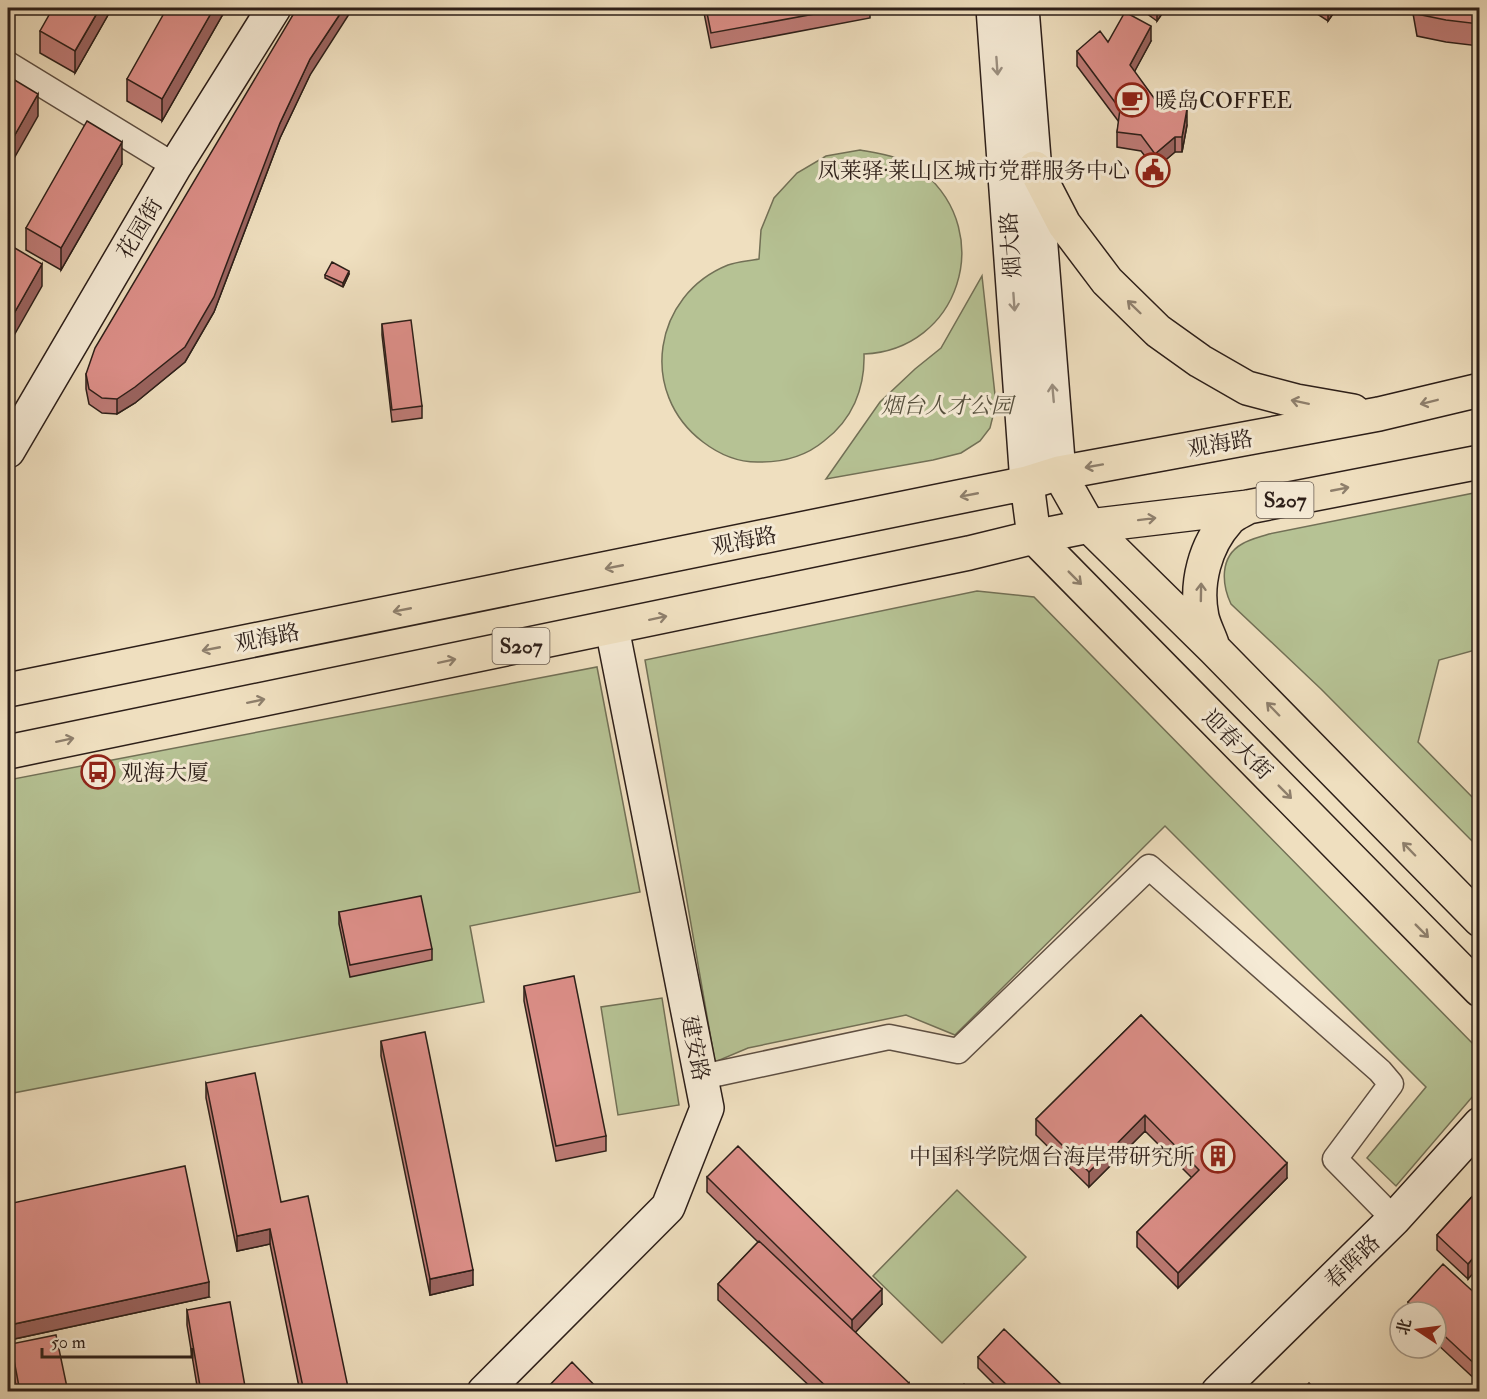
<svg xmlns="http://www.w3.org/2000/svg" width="1487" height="1399" font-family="'IM FELL Double Pica','Noto Serif SC',serif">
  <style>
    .green { fill: #b6c294; stroke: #727056; stroke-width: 1.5 }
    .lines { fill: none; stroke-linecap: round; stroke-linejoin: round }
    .street-casing { stroke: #5e4f42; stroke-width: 27 }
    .secondary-casing { stroke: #2d1f19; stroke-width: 36 }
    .primary-casing { stroke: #2d1f19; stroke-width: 36 }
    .street { stroke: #f5ead5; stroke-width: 24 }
    .secondary { stroke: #f5ead5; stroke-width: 33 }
    .primary { stroke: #efdfbf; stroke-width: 33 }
    .wall { fill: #be7b76; stroke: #2d1f19; stroke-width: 1.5 }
    .shaded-wall { fill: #9b6460; stroke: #2d1f19; stroke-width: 1.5 }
    .building { fill: #dd8f89; stroke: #2d1f19; stroke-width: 1.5 }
    .oneway { stroke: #9b8f80 }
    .oneway2 { stroke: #8e7f6c }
    .labels { text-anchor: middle; stroke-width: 6; stroke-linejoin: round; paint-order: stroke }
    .shield { fill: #f5ead5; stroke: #695c51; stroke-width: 1.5 }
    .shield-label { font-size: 21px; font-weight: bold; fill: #2d1f19 }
    .poi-label { font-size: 22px; fill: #2d1f19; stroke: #f5ead5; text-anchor: start }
    .street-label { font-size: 22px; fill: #2d1f19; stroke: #f5ead5 }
    .park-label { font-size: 22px; font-style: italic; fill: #56503e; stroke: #f5ead5 }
  </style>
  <rect width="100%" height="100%" fill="#efdfbf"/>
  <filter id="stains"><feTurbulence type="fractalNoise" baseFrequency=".00333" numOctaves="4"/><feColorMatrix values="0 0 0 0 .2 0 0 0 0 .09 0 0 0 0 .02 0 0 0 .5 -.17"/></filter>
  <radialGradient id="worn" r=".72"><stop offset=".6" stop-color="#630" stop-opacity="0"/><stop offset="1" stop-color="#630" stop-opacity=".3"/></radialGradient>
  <!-- green -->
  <path class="green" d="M860,150C882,154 906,157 924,173C996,234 959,350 864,354C865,389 852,420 824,441C806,456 785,462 761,462C740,463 720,455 703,442C638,393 653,295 728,265C737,262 749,261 759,259L761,230L774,198L797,173L826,156Z
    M982,276L996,404L990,428L980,441L961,453L933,460L826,479L880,402L915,369L941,348Z
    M1479,492V649L1439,660L1418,742L1479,804V848L1321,689L1231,604C1222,585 1219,557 1242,544C1250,539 1260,537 1269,534Z
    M977,591L1034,597L1479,1050V1089L1396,1186L1367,1158L1426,1087L1165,826L955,1035L906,1015L748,1048L715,1062L645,660Z
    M597,667L640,892L470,926L484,1002L8,1094V780Z
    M662,998L679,1105L618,1115L601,1007Z
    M957,1190L1026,1257L942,1343L873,1276Z"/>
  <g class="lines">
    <defs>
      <path id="street" d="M8,64L175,166
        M702,1077L889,1037L958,1051L1149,867L1380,1071L1391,1084L1335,1159L1394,1219"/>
      <path id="secondary" d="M993,8L1027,483
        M1022,8L1059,473
        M8,451L175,166L274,8
        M484,1392L668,1207L707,1108L612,628
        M1218,1392L1394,1219L1480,1124"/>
      <path id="primary" d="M1035,168L1064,224L1107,281L1158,331L1200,361L1247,388L1296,401L1353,411
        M1059,473L1089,526L1214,649L1480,920
        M1027,483L1034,537L1480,990
        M1212,644C1209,635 1204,626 1202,617C1195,584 1205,545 1228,520C1233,514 1242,511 1248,507
        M8,690L1027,483L1059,473L1379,414L1480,390
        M8,752L969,553L1034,537L1089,526L1248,507L1480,462"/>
    </defs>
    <!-- street casing -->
    <use href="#street" class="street-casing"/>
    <!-- secondary casing -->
    <use href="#secondary" class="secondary-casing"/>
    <!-- primary casing -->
    <use href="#primary" class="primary-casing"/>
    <!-- street -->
    <use href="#street" class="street"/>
    <!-- secondary -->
    <use href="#secondary" class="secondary"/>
    <!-- primary -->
    <use href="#primary" class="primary"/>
  </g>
  <!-- wall -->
  <path class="wall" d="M112,8L75,73L40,53V31Z
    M223,8V14L162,121L127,101V79Z
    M703,8H870V18L711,48Z
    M1139,8H1166L1157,21Z
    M1308,8H1337L1328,21Z
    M1412,8H1479V46L1446,42L1417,36Z
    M1151,41L1134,72L1159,105L1187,125L1182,152H1175L1155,169L1141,151L1117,147V132L1119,122L1077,66V51L1108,42Z
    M310,75L280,138L214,312L185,362L135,403L117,414L102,413L89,404L86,389V374Z
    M122,164L61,270L26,250V228Z
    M349,274L343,287L325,278V275Z
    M382,324L422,406V418L392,422L382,335Z
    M339,912L432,949V960L350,977L339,924Z
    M524,986L606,1136V1151L556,1161L524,1001Z
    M1141,1015L1287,1178L1178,1288L1137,1247V1232L1192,1178L1145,1131L1089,1187L1036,1135V1119Z
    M381,1041L473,1285L430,1295L381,1056Z
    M206,1083L281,1202L349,1392H300L270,1244L237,1251L206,1098Z
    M707,1177L882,1304L855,1332L909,1392H816L718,1300V1284L758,1242L707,1192Z
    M1479,1189L1468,1279L1437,1250V1235Z
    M8,1204L209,1297L14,1339L8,1306Z
    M1479,1297V1383L1436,1343V1312H1408V1302Z
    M187,1310L246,1392H198L187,1325Z
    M11,1344L68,1392H17L11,1359Z
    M978,1357L1069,1392H1002L978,1368Z"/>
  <!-- shaded-wall -->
  <path class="shaded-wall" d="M100,8H112L75,73V51Z
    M214,8H223V14L162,121V99Z
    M344,8H353L310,75L280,138L214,312L185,362L135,403L117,414V399L280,123L310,59Z
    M1161,8H1166L1157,21V13Z
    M1331,8H1337L1328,21V13Z
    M1151,26V41L1130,80V65Z
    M38,94V116L8,169V147Z
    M1187,109V125L1182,152V137Z
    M1175,137V152L1155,169V154Z
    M122,142V164L61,270V248Z
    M42,264V286L8,346V324Z
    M349,271V274L343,287V283Z
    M1145,1115V1131L1089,1187V1172Z
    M1287,1163V1178L1178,1288V1273Z
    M270,1229V1244L237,1251V1236Z
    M1479,1251V1267L1468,1279V1264Z
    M473,1270V1285L430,1295V1279Z
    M209,1282V1297L14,1339V1324Z
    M882,1289V1304L852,1336V1320Z
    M909,1383V1392H901Z"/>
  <!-- building -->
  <path class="building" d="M53,8H100L75,51L40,31Z
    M167,8H214L162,99L127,79Z
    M297,8H344L310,59L280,123L214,297L185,347L135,387L117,399L102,398L89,389L86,374L95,348Z
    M706,8H847L711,33Z
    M1150,8H1161L1157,13Z
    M1319,8H1331L1328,13Z
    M1416,8H1479V24L1446,20L1417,14Z
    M1125,12L1151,26L1130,65L1159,105L1187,109L1182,137H1175L1155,154L1141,135L1117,132L1120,109L1077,51L1100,31L1108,42Z
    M8,76L38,94L8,147Z
    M87,121L122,142L61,248L26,228Z
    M8,244L42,264L8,324Z
    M332,262L349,271L343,283L325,275Z
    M411,320L422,406L392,410L382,324Z
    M421,896L432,949L350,965L339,912Z
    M574,976L606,1136L556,1146L524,986Z
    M1141,1015L1287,1163L1178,1273L1137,1232L1199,1170L1145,1115L1089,1172L1036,1119Z
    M425,1032L473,1270L430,1279L381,1041Z
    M255,1073L281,1202L308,1196L349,1392H304L270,1229L237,1236L206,1083Z
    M738,1146L882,1289L852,1320L707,1177Z
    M185,1166L209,1282L14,1324L8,1291V1204Z
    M1479,1189V1251L1468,1264L1437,1235Z
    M759,1241L909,1383L901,1392H832L718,1284Z
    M1443,1264L1479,1297V1368L1436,1328V1312H1419L1408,1302Z
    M230,1302L246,1392H201L187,1310Z
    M1004,1329L1069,1392H1014L978,1357Z
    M56,1335L68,1392H20L11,1344Z
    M572,1362L601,1392H543Z
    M1309,1383L1318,1392H1300Z
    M964,1384L973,1392H957Z"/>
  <!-- one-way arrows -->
  <defs><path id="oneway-shaft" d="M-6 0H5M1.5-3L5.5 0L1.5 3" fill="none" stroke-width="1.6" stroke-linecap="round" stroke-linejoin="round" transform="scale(1.5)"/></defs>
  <g class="oneway">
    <use href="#oneway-shaft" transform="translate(997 66) rotate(86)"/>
    <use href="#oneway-shaft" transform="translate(1014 302) rotate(86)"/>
    <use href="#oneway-shaft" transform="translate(1053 393) rotate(-95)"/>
  </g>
  <g class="oneway2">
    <use href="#oneway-shaft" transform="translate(1134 307) rotate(-136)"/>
    <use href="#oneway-shaft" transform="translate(1300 402) rotate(-168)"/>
    <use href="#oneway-shaft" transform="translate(1429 402) rotate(166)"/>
    <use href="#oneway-shaft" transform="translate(1094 466) rotate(170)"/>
    <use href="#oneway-shaft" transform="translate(1340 489) rotate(-11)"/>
    <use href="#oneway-shaft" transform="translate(969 495) rotate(169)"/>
    <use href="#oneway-shaft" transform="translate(1147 519) rotate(-7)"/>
    <use href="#oneway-shaft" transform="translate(614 567) rotate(169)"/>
    <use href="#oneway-shaft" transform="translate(1075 578) rotate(45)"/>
    <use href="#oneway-shaft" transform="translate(1201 592) rotate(-89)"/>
    <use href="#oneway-shaft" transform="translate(402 610) rotate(169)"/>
    <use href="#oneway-shaft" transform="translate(658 618) rotate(-12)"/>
    <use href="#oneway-shaft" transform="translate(211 649) rotate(169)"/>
    <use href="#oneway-shaft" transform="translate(447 661) rotate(-12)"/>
    <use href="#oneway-shaft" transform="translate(256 701) rotate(-12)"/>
    <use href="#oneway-shaft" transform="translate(1273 709) rotate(-134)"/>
    <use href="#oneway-shaft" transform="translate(65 740) rotate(-12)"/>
    <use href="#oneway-shaft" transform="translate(1285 792) rotate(45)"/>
    <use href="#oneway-shaft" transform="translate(1409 849) rotate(-134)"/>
    <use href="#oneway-shaft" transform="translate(1422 931) rotate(45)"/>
  </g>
  <!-- icons -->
  <defs>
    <symbol id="cafe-ring" viewBox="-11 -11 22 22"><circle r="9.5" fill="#f5ead5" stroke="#8f2418" stroke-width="1.5"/><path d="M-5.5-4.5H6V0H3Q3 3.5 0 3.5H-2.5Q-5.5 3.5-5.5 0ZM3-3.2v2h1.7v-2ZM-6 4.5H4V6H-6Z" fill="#8f2418"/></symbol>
    <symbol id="civic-ring" viewBox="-11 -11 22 22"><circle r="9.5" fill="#f5ead5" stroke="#8f2418" stroke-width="1.5"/><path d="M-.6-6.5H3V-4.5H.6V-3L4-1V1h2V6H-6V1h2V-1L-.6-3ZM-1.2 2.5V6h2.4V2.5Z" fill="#8f2418"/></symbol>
    <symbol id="bus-ring" viewBox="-11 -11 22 22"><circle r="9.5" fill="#f5ead5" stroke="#8f2418" stroke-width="1.5"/><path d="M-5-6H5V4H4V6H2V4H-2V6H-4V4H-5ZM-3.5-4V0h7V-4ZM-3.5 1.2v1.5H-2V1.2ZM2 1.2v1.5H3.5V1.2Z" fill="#8f2418"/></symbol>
    <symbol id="building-ring" viewBox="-11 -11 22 22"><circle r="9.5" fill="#f5ead5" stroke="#8f2418" stroke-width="1.5"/><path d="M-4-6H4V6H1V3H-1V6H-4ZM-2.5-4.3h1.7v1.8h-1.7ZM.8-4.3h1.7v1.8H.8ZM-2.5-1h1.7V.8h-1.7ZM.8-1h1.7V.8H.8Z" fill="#8f2418"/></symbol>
  </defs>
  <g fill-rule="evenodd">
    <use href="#cafe-ring" x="1113" y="81" width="38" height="38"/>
    <use href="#civic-ring" x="1134" y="151" width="38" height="38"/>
    <use href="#bus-ring" x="79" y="753" width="38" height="38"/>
    <use href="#building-ring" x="1199" y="1137" width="38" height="38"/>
  </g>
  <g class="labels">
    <!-- shield labels -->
    <g class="shield">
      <rect x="1256.5" y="482" width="57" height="36" rx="4.5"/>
      <rect x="492.5" y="628" width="57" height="36" rx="4.5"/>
    </g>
    <g class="shield-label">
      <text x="1285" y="507">S207</text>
      <text x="521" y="653">S207</text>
    </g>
    <!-- poi labels -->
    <g class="poi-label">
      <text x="1155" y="108">暖岛COFFEE</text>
      <text x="1130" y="178" text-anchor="end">凤莱驿·莱山区城市党群服务中心</text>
      <text x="121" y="780">观海大厦</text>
      <text x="1195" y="1164" text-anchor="end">中国科学院烟台海岸带研究所</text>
    </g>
    <!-- street labels -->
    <g class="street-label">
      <text transform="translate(139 228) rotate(-59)" y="8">花园街</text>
      <text transform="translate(1010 245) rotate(-94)" y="8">烟大路</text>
      <text transform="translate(1220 443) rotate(-10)" y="8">观海路</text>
      <text transform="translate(744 540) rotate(-11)" y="8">观海路</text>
      <text transform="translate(267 637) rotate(-11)" y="8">观海路</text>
      <text transform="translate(1238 744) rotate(45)" y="8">迎春大街</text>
      <text transform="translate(696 1048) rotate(79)" y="8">建安路</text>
      <text transform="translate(1352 1261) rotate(-44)" y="8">春晖路</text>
    </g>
    <!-- park labels -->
    <g class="park-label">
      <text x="947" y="413">烟台人才公园</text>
    </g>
  </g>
  <!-- margin -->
  <rect width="1487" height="1399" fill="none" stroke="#efdfbf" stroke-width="30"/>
  <rect x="9" y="9" width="1469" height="1381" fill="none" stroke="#2d1f19" stroke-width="3"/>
  <rect x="15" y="15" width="1457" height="1369" fill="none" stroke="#2d1f19" stroke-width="1.5"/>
  <!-- north arrow -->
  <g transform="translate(1418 1330) rotate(283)"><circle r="28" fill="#f5ead5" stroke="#a5998a" stroke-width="1.5"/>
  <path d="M0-4.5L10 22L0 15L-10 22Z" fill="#8f2418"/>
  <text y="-9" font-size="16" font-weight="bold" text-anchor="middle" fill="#2d1f19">北</text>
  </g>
  <!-- scale -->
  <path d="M42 1348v9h150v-9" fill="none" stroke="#2d1f19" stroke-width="3"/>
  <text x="51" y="1348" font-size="18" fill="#2d1f19" stroke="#f5ead5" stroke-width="4.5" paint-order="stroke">50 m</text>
  <rect width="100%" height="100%" filter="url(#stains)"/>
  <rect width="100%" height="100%" fill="url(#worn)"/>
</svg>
